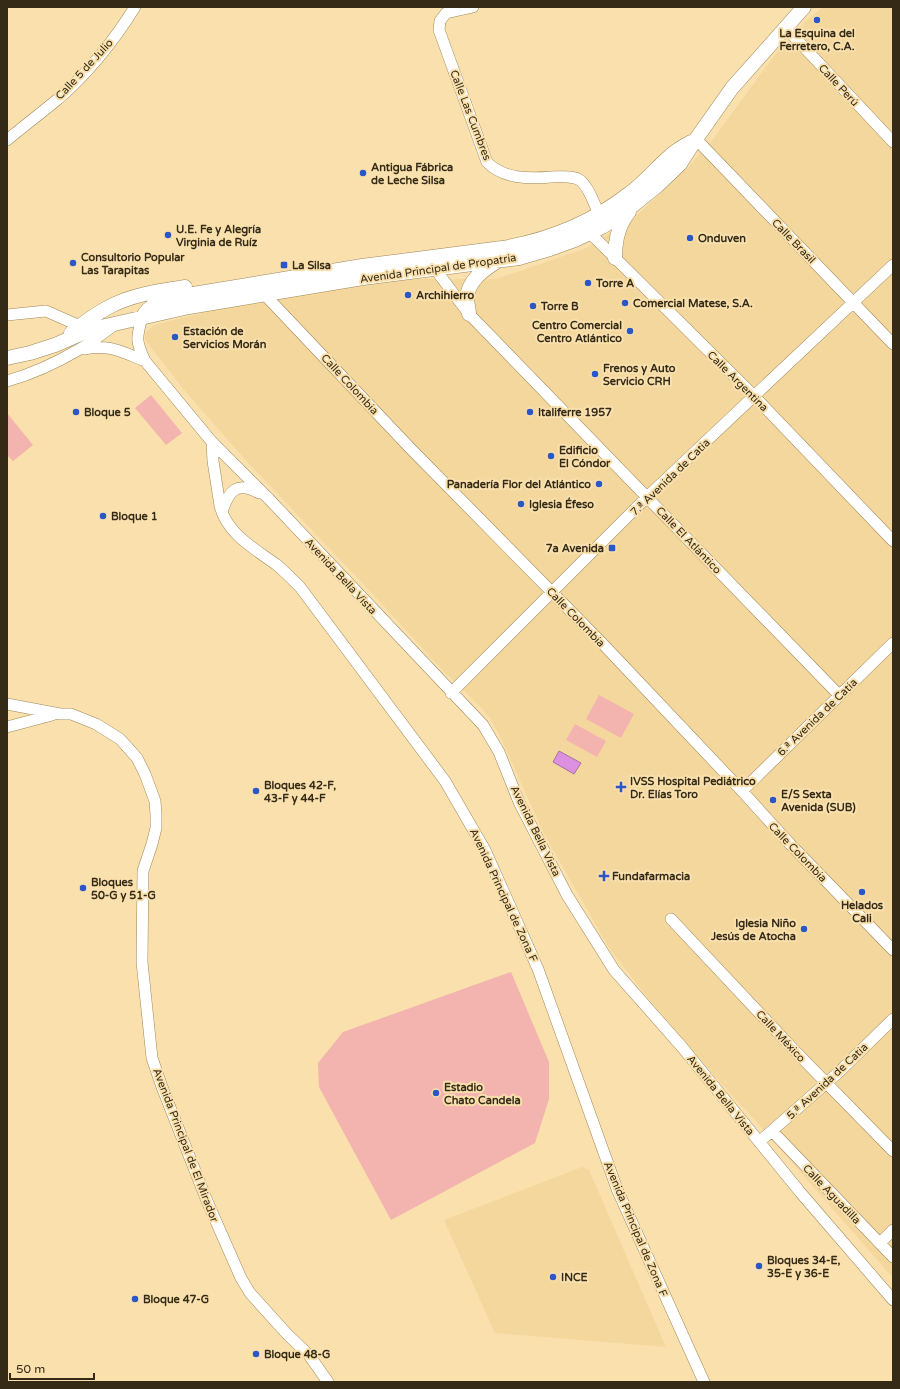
<svg xmlns="http://www.w3.org/2000/svg" width="900" height="1389" font-family="'Varela Round',sans-serif">
  <style>
    .built { fill: #f4d79d }
    .green { fill: #f3b3ae }
    .water { fill: #db90e0; stroke: #a971a3 }
    .lines { fill: none; stroke-linecap: round; stroke-linejoin: round }
    .minor-casing { stroke: #9e8757; stroke-width: 12 }
    .major-casing { stroke: #9e8757; stroke-width: 15 }
    .minor { stroke: #fff; stroke-width: 11 }
    .major { stroke: #fff; stroke-width: 14 }
    .poi-dot { fill: #2b56c5; stroke: #f9e0ad; stroke-width: 1.5 }
    .labels { text-anchor: middle; stroke-width: 4; stroke-linejoin: round; paint-order: stroke }
    .poi-label { font-size: 11px; font-weight: bold; fill: #342a16; stroke: #f9e0ad; text-anchor: start }
    .street-label { font-size: 11px; fill: #342a16; stroke: #f9e0ad }
  </style>
  <rect width="100%" height="100%" fill="#f9e0ad"/>
  <!-- built -->
  <path class="built" d="M823,7H893V1278L754,1119L718,1080L644,993L609,948L545,836L499,734L489,717L481,707L444,672L383,605L240,454L185,391L145,340V335L147,331L154,325L230,306L403,279H496L584,249L633,219L688,167L713,139L774,56L806,21Z
    M582,1167L589,1170L666,1347L495,1333L444,1220Z"/>
  <!-- green -->
  <path class="green" d="M151,395L182,433L166,445L135,408Z
    M7,413L33,445L13,461L7,455Z
    M599,695L634,714L621,738L586,719Z
    M575,724L606,741L597,757L566,740Z
    M511,972L549,1062V1099L535,1143L391,1220L319,1087L318,1063L343,1032Z"/>
  <!-- water -->
  <path class="water" d="M559,751L581,763L574,774L553,762Z"/>
  <g class="lines">
    <defs>
      <path id="minor" d="M473,7L446,13L440,21L439,30L487,162C503,179 529,179 551,177C560,177 574,175 581,181C590,189 594,204 599,214
        M786,28L893,142
        M696,139L893,344
        M7,140C24,126 41,113 58,99C87,74 115,39 135,7
        M587,226L590,233L754,396L893,541
        M434,263L435,269L469,314L839,695
        M264,288L265,295L410,448L601,642L742,791L790,844L893,950
        M7,315L46,311L80,326
        M142,318C136,338 136,342 145,361L212,442L269,499L483,725L499,752L519,802L567,895L614,970L682,1047L800,1192L893,1300
        M84,349C110,344 122,352 145,361
        M7,381C32,374 56,363 78,350C91,343 102,334 114,325
        M212,442L213,461L220,506C227,534 255,549 277,565C285,572 292,579 300,587L445,781L485,850L538,969L617,1189L704,1382
        M222,512C229,490 237,481 259,493
        M451,693L647,497L893,265
        M7,704L60,714H71L96,724L120,739L129,749L137,758L145,774L155,801L156,815V828L152,844L143,871L142,962L152,1058L162,1087L207,1201L241,1278L250,1293L287,1334L309,1355L328,1382
        M7,727L52,715
        M742,791L893,643
        M671,919L796,1052L893,1151
        M772,1131L893,1257
        M759,1142L839,1072L893,1019
        M880,1243L893,1230"/>
      <path id="major" d="M615,258C615,241 618,225 629,212
        M469,314C469,309 467,303 467,298C468,281 483,270 496,262
        M142,318C150,301 170,299 187,295L362,266L502,248C549,240 593,222 630,193C645,182 656,168 670,156C676,150 684,146 691,142
        M71,333C82,324 94,315 107,308C130,295 158,291 185,287
        M7,358L30,353L55,345L92,329L189,307L363,278L519,258L550,249L575,240L602,227L621,215L657,186L680,164L696,139L732,88L804,7"/>
    </defs>
    <!-- minor casing -->
    <use href="#minor" class="minor-casing"/>
    <!-- major casing -->
    <use href="#major" class="major-casing"/>
    <!-- minor -->
    <use href="#minor" class="minor"/>
    <!-- major -->
    <use href="#major" class="major"/>
  </g>
  <!-- markers -->
  <g class="poi-dot">
    <circle cx="817" cy="20" r="4"/>
    <circle cx="363" cy="173" r="4"/>
    <circle cx="168" cy="235" r="4"/>
    <circle cx="690" cy="238" r="4"/>
    <circle cx="73" cy="263" r="4"/>
    <rect x="280" y="261" width="8" height="8" rx="2"/>
    <circle cx="588" cy="283" r="4"/>
    <circle cx="408" cy="295" r="4"/>
    <circle cx="625" cy="303" r="4"/>
    <circle cx="533" cy="306" r="4"/>
    <circle cx="630" cy="331" r="4"/>
    <circle cx="175" cy="337" r="4"/>
    <circle cx="595" cy="374" r="4"/>
    <circle cx="76" cy="412" r="4"/>
    <circle cx="530" cy="412" r="4"/>
    <circle cx="551" cy="456" r="4"/>
    <circle cx="599" cy="484" r="4"/>
    <circle cx="521" cy="504" r="4"/>
    <circle cx="103" cy="516" r="4"/>
    <rect x="608" y="544" width="8" height="8" rx="2"/>
    <path d="M619 781h4v4h4v4h-4v4h-4v-4h-4v-4h4z"/>
    <circle cx="256" cy="791" r="4"/>
    <circle cx="773" cy="800" r="4"/>
    <path d="M602 870h4v4h4v4h-4v4h-4v-4h-4v-4h4z"/>
    <circle cx="83" cy="888" r="4"/>
    <circle cx="862" cy="892" r="4"/>
    <circle cx="804" cy="929" r="4"/>
    <circle cx="436" cy="1093" r="4"/>
    <circle cx="759" cy="1266" r="4"/>
    <circle cx="553" cy="1277" r="4"/>
    <circle cx="135" cy="1299" r="4"/>
    <circle cx="256" cy="1354" r="4"/>
  </g>
  <g class="labels">
    <!-- poi labels -->
    <g class="poi-label">
      <text x="817" y="37" text-anchor="middle">La Esquina del<tspan x="817" dy="13">Ferretero, C.A.</tspan></text>
      <text x="371" y="171">Antigua Fábrica<tspan x="371" dy="13">de Leche Silsa</tspan></text>
      <text x="176" y="233">U.E. Fe y Alegría<tspan x="176" dy="13">Virginia de Ruíz</tspan></text>
      <text x="698" y="242">Onduven</text>
      <text x="81" y="261">Consultorio Popular<tspan x="81" dy="13">Las Tarapitas</tspan></text>
      <text x="292" y="269">La Silsa</text>
      <text x="596" y="287">Torre A</text>
      <text x="416" y="299">Archihierro</text>
      <text x="633" y="307">Comercial Matese, S.A.</text>
      <text x="541" y="310">Torre B</text>
      <text x="622" y="329" text-anchor="end">Centro Comercial<tspan x="622" dy="13">Centro Atlántico</tspan></text>
      <text x="183" y="335">Estación de<tspan x="183" dy="13">Servicios Morán</tspan></text>
      <text x="603" y="372">Frenos y Auto<tspan x="603" dy="13">Servicio CRH</tspan></text>
      <text x="84" y="416">Bloque 5</text>
      <text x="538" y="416">Italiferre 1957</text>
      <text x="559" y="454">Edificio<tspan x="559" dy="13">El Cóndor</tspan></text>
      <text x="591" y="488" text-anchor="end">Panadería Flor del Atlántico</text>
      <text x="529" y="508">Iglesia Éfeso</text>
      <text x="111" y="520">Bloque 1</text>
      <text x="604" y="552" text-anchor="end">7a Avenida</text>
      <text x="630" y="785">IVSS Hospital Pediátrico<tspan x="630" dy="13">Dr. Elías Toro</tspan></text>
      <text x="264" y="789">Bloques 42-F,<tspan x="264" dy="13">43-F y 44-F</tspan></text>
      <text x="781" y="798">E/S Sexta<tspan x="781" dy="13">Avenida (SUB)</tspan></text>
      <text x="612" y="880">Fundafarmacia</text>
      <text x="91" y="886">Bloques<tspan x="91" dy="13">50-G y 51-G</tspan></text>
      <text x="862" y="909" text-anchor="middle">Helados<tspan x="862" dy="13">Cali</tspan></text>
      <text x="796" y="927" text-anchor="end">Iglesia Niño<tspan x="796" dy="13">Jesús de Atocha</tspan></text>
      <text x="444" y="1091">Estadio<tspan x="444" dy="13">Chato Candela</tspan></text>
      <text x="767" y="1264">Bloques 34-E,<tspan x="767" dy="13">35-E y 36-E</tspan></text>
      <text x="561" y="1281">INCE</text>
      <text x="143" y="1303">Bloque 47-G</text>
      <text x="264" y="1358">Bloque 48-G</text>
    </g>
    <!-- street labels -->
    <g class="street-label">
      <text transform="translate(84 69) rotate(-47)" y="4">Calle 5 de Julio</text>
      <text transform="translate(839 85) rotate(47)" y="4">Calle Perú</text>
      <text transform="translate(471 115) rotate(69)" y="4">Calle Las Cumbres</text>
      <text transform="translate(794 241) rotate(46)" y="4">Calle Brasil</text>
      <text transform="translate(438 268) rotate(-8)" y="4">Avenida Principal de Propatria</text>
      <text transform="translate(738 381) rotate(45)" y="4">Calle Argentina</text>
      <text transform="translate(350 384) rotate(47)" y="4">Calle Colombia</text>
      <text transform="translate(670 477) rotate(-44)" y="4">7.ª Avenida de Catia</text>
      <text transform="translate(689 540) rotate(46)" y="4">Calle El Atlántico</text>
      <text transform="translate(341 576) rotate(47)" y="4">Avenida Bella Vista</text>
      <text transform="translate(576 617) rotate(46)" y="4">Calle Colombia</text>
      <text transform="translate(817 717) rotate(-44)" y="4">6.ª Avenida de Catia</text>
      <text transform="translate(536 831) rotate(64)" y="4">Avenida Bella Vista</text>
      <text transform="translate(798 852) rotate(46)" y="4">Calle Colombia</text>
      <text transform="translate(504 895) rotate(65)" y="4">Avenida Principal de Zona F</text>
      <text transform="translate(781 1036) rotate(47)" y="4">Calle México</text>
      <text transform="translate(827 1081) rotate(-43)" y="4">5.ª Avenida de Catia</text>
      <text transform="translate(721 1095) rotate(51)" y="4">Avenida Bella Vista</text>
      <text transform="translate(186 1145) rotate(69)" y="4">Avenida Principal de El Mirador</text>
      <text transform="translate(832 1194) rotate(46)" y="4">Calle Aguadilla</text>
      <text transform="translate(636 1229) rotate(67)" y="4">Avenida Principal de Zona F</text>
    </g>
  </g>
  <!-- border -->
  <rect width="900" height="1389" fill="none" stroke="#342a16" stroke-width="16"/>
  <!-- scale -->
  <path d="M10 1373v6h84v-6" fill="none" stroke="#342a16" stroke-width="2"/>
  <text x="16" y="1373" font-size="12" fill="#342a16" stroke="#f9e0ad" stroke-width="3" paint-order="stroke">50 m</text>
</svg>
